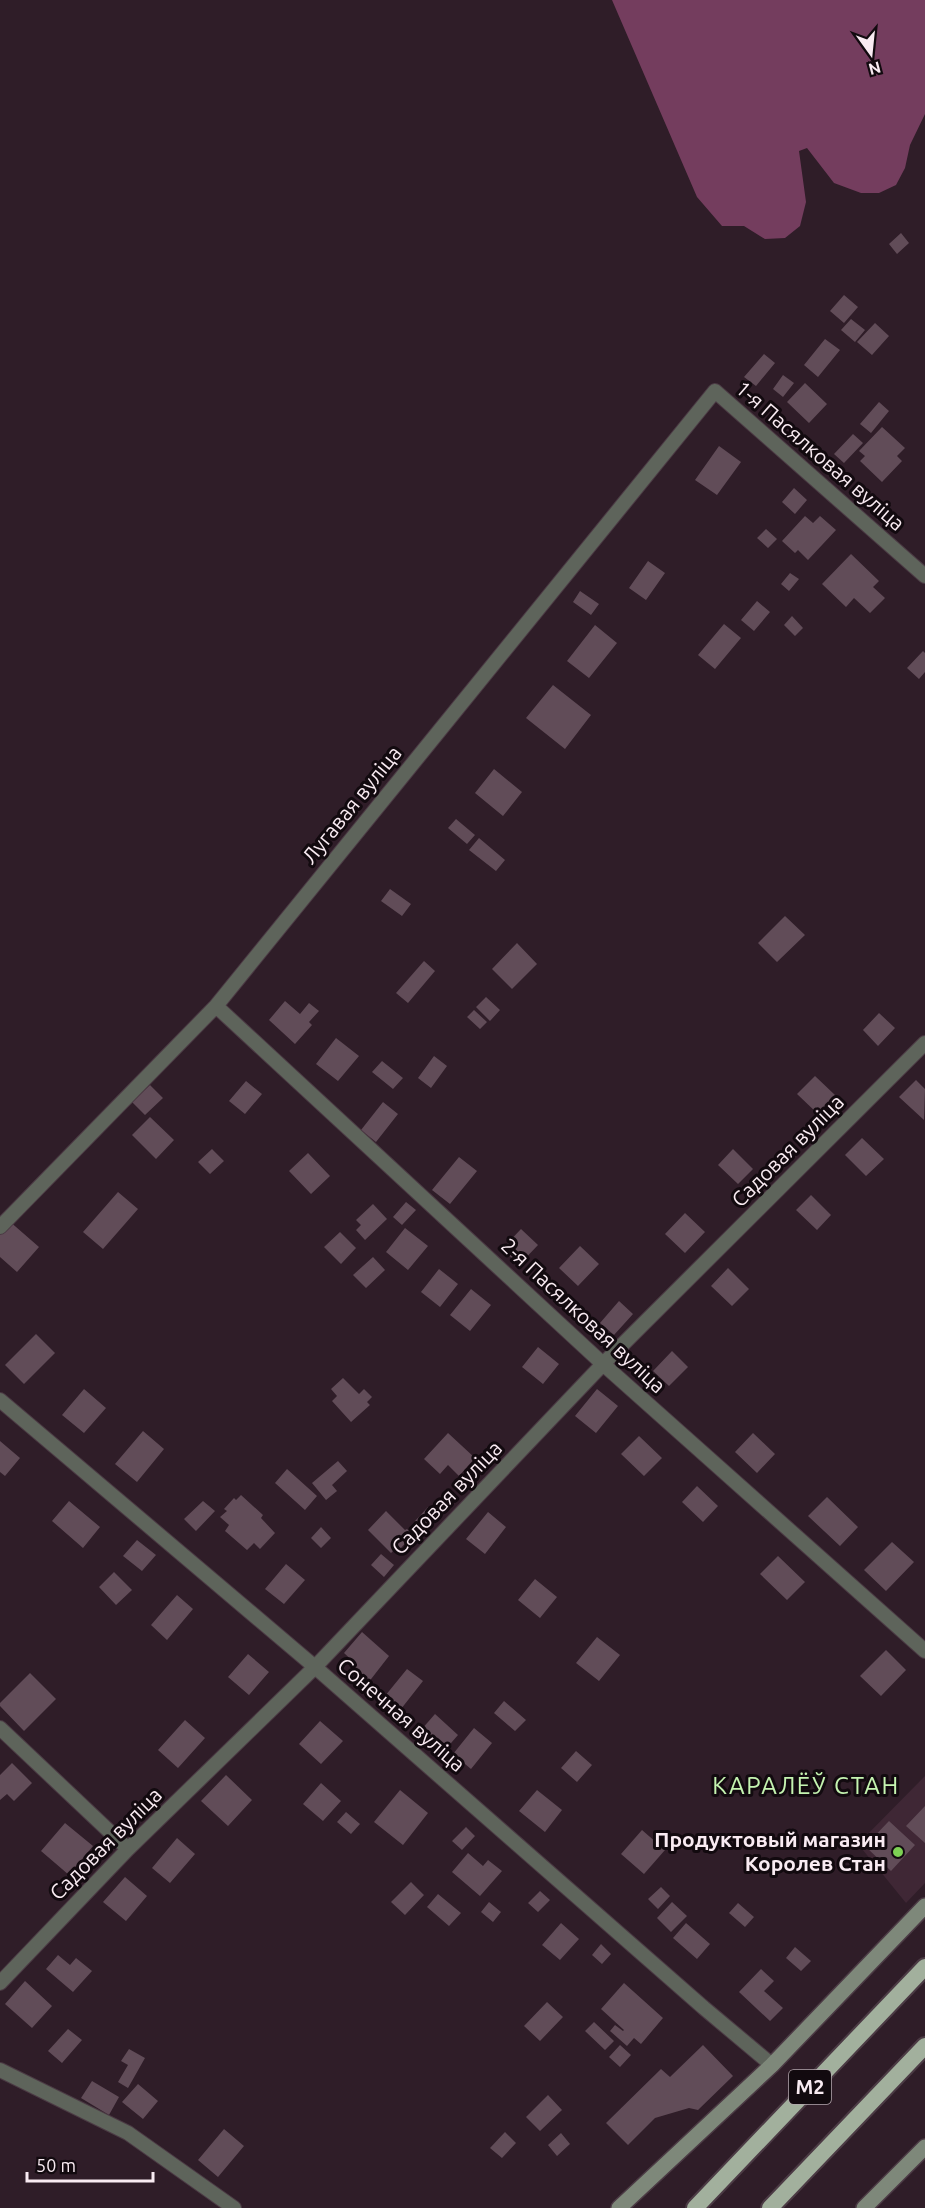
<svg xmlns="http://www.w3.org/2000/svg" width="925" height="2208" font-family="Ubuntu,sans-serif">
  <style>
    .built { fill: #3f2735 }
    .forest { fill: #743d5e }
    .building { fill: #614c58 }
    .lines { fill: none; stroke-linecap: round; stroke-linejoin: round }
    .minor-casing { stroke: #4b3a44; stroke-width: 16 }
    .secondary-casing { stroke: #4b3a44; stroke-width: 18 }
    .trunk-casing { stroke: #4b3a44; stroke-width: 20 }
    .minor { stroke: #5e645b; stroke-width: 14 }
    .secondary { stroke: #7e887a; stroke-width: 15 }
    .trunk { stroke: #a2b09d; stroke-width: 16 }
    .poi-dot { fill: #7dd154; stroke: #120a0f; stroke-width: 2 }
    .labels { text-anchor: middle; stroke-width: 6; stroke-linejoin: round; paint-order: stroke }
    .shield { fill: #120a0f; stroke: #b4a8ae; stroke-width: 1.5 }
    .shield-label { font-size: 20px; font-weight: bold; fill: #f9ebf2 }
    .street-label { font-size: 21px; fill: #f9ebf2; stroke: #120a0f }
    .poi-label { font-size: 21px; font-weight: bold; fill: #f9ebf2; stroke: #120a0f; text-anchor: end }
    .quarter-label { font-size: 24px; letter-spacing: 1.5px; fill: #c5f4b1; stroke: #120a0f }
  </style>
  <rect width="100%" height="100%" fill="#2f1d28"/>
  <!-- built -->
  <path class="built" d="M925,1776V1883L906,1903L858,1844Z"/>
  <!-- forest -->
  <path class="forest" d="M612,0H925V114L910,145L905,168L896,185L879,193H861L834,183L807,148L799,151L806,202L800,226L785,238L765,239L744,226H722L697,197Z"/>
  <!-- building -->
  <path class="building" d="M901,233L909,243L897,254L889,244Z
    M844,295L858,307L844,323L830,311Z
    M851,319L865,330L855,342L841,330Z
    M875,323L889,336L872,355L857,342Z
    M825,339L840,350L818,377L804,365Z
    M764,354L775,363L756,386L744,377Z
    M783,375L794,383L783,397L773,389Z
    M805,383L827,404L809,423L787,402Z
    M879,402L889,411L871,433L860,424Z
    M882,427L905,448L897,456L902,461L882,482L860,461L865,456L859,451Z
    M853,434L863,443L844,463L834,454Z
    M719,446L741,462L717,495L695,480Z
    M794,488L807,500L795,514L782,502Z
    M805,516L813,523L820,516L836,530L808,560L798,550L795,553L782,541Z
    M766,529L777,539L768,548L757,538Z
    M851,554L879,581L873,587L885,598L870,613L854,598L846,607L822,584Z
    M648,561L665,573L646,600L629,588Z
    M790,573L799,579L789,591L781,584Z
    M580,591L599,604L591,615L573,602Z
    M757,601L770,612L754,631L741,620Z
    M792,616L803,628L795,636L784,625Z
    M724,624L741,638L715,669L698,655Z
    M595,625L617,643L589,678L567,661Z
    M923,651L925,653V672L919,679L907,668Z
    M553,685L591,715L565,749L526,718Z
    M494,769L522,792L503,816L475,793Z
    M456,819L475,835L467,844L448,828Z
    M479,838L505,860L496,871L469,850Z
    M390,889L411,904L402,916L381,901Z
    M785,916L805,935L777,962L758,943Z
    M517,943L537,964L512,989L492,969Z
    M424,961L435,971L408,1003L396,993Z
    M486,997L500,1010L490,1021L476,1007Z
    M285,1001L300,1014L309,1003L319,1011L309,1022L312,1025L295,1044L269,1020Z
    M474,1010L487,1022L480,1029L467,1017Z
    M879,1013L895,1028L878,1046L863,1030Z
    M336,1038L359,1056L338,1081L316,1064Z
    M434,1056L447,1066L431,1088L418,1078Z
    M382,1061L403,1078L393,1089L372,1072Z
    M815,1076L835,1095L818,1114L797,1094Z
    M916,1080L925,1089L924,1120L899,1097Z
    M246,1081L262,1094L245,1114L229,1101Z
    M150,1085L163,1098L145,1115L132,1102Z
    M383,1102L398,1114L376,1142L361,1130Z
    M150,1117L174,1140L156,1159L132,1135Z
    M862,1138L884,1159L866,1176L845,1155Z
    M212,1149L224,1161L210,1174L198,1162Z
    M733,1149L753,1169L738,1184L718,1165Z
    M308,1153L330,1176L311,1194L289,1171Z
    M459,1157L477,1171L450,1204L432,1190Z
    M118,1192L138,1209L103,1249L83,1232Z
    M811,1195L831,1215L817,1230L796,1210Z
    M406,1202L416,1210L402,1225L393,1217Z
    M373,1204L387,1219L365,1240L356,1230L361,1225L356,1220Z
    M685,1213L705,1232L685,1253L665,1234Z
    M8,1220L39,1247L17,1272L0,1257V1229Z
    M405,1228L428,1246L408,1270L386,1252Z
    M521,1229L538,1245L519,1265L502,1249Z
    M340,1232L356,1248L341,1264L324,1247Z
    M580,1246L599,1264L578,1286L559,1268Z
    M373,1257L385,1270L366,1288L353,1275Z
    M728,1268L749,1289L732,1306L711,1286Z
    M439,1269L458,1284L440,1307L421,1292Z
    M471,1289L491,1305L470,1331L450,1315Z
    M619,1301L633,1314L614,1335L600,1323Z
    M36,1334L55,1353L24,1384L5,1365Z
    M538,1347L559,1364L543,1384L522,1367Z
    M672,1351L688,1367L669,1386L653,1371Z
    M343,1378L359,1394L364,1389L372,1397L367,1402L370,1405L351,1422L332,1401L337,1396L331,1389Z
    M84,1389L106,1408L84,1433L62,1415Z
    M597,1389L618,1406L596,1433L575,1416Z
    M143,1431L164,1449L137,1482L115,1464Z
    M448,1433L475,1458L459,1476L448,1465L440,1474L424,1459Z
    M753,1433L775,1454L757,1473L735,1452Z
    M639,1436L662,1458L644,1476L621,1454Z
    M0,1441L20,1458L5,1476L0,1472Z
    M338,1461L347,1471L332,1485L337,1491L326,1500L312,1483Z
    M287,1469L317,1496L305,1510L275,1483Z
    M697,1486L718,1506L703,1522L682,1502Z
    M241,1495L263,1515L261,1518L275,1533L260,1549L254,1543L247,1550L225,1531L229,1525L220,1517L227,1511L224,1509L234,1498L236,1500Z
    M827,1497L858,1527L840,1546L808,1516Z
    M69,1501L100,1527L83,1548L52,1521Z
    M203,1501L215,1511L196,1531L184,1519Z
    M428,1507L439,1518L427,1531L415,1521Z
    M386,1511L405,1530L407,1529L413,1535L400,1549L398,1546L391,1553L368,1530Z
    M488,1512L506,1527L485,1554L466,1539Z
    M321,1527L331,1538L321,1548L311,1538Z
    M137,1540L156,1555L142,1571L123,1556Z
    M892,1542L914,1562L886,1591L864,1570Z
    M381,1554L394,1565L384,1577L371,1565Z
    M778,1556L805,1582L787,1600L760,1574Z
    M286,1564L305,1580L284,1604L265,1589Z
    M114,1572L132,1590L116,1605L99,1587Z
    M535,1579L557,1597L540,1618L518,1600Z
    M177,1595L193,1609L167,1640L151,1625Z
    M362,1632L389,1656L368,1683L352,1670L357,1665L344,1653Z
    M597,1637L620,1655L599,1681L576,1663Z
    M886,1650L906,1670L881,1696L860,1676Z
    M248,1654L269,1672L249,1695L228,1677Z
    M407,1669L423,1681L401,1709L385,1696Z
    M30,1673L56,1699L24,1731L0,1706V1703Z
    M504,1701L526,1720L515,1731L494,1713Z
    M435,1714L458,1735L445,1750L421,1730Z
    M185,1720L205,1738L178,1768L158,1750Z
    M320,1721L343,1741L321,1764L299,1744Z
    M474,1728L492,1743L471,1769L453,1754Z
    M576,1751L592,1765L577,1782L561,1768Z
    M12,1763L32,1783L14,1801L7,1794L0,1800V1775Z
    M226,1775L252,1800L228,1826L201,1801Z
    M321,1783L341,1801L323,1821L303,1804Z
    M400,1790L428,1813L403,1845L374,1822Z
    M537,1790L562,1810L545,1832L519,1811Z
    M925,1806V1843L906,1826Z
    M346,1812L360,1824L351,1834L337,1822Z
    M889,1821L915,1845L891,1871L865,1846Z
    M65,1823L93,1846L69,1875L41,1851Z
    M466,1827L475,1836L462,1850L452,1841Z
    M642,1830L665,1850L644,1874L621,1854Z
    M177,1838L195,1854L170,1883L152,1868Z
    M468,1853L483,1866L488,1860L502,1871L480,1896L452,1872Z
    M125,1877L147,1896L126,1921L103,1902Z
    M411,1882L424,1895L405,1915L391,1902Z
    M661,1887L670,1896L658,1909L648,1899Z
    M540,1891L550,1900L538,1912L528,1903Z
    M438,1894L461,1913L449,1926L427,1907Z
    M489,1902L501,1912L493,1922L481,1912Z
    M672,1902L687,1916L671,1932L657,1918Z
    M738,1903L754,1917L745,1927L729,1913Z
    M561,1923L579,1939L560,1960L542,1945Z
    M686,1923L710,1944L697,1959L673,1938Z
    M601,1944L611,1954L602,1964L592,1955Z
    M795,1947L811,1961L801,1971L786,1958Z
    M58,1955L70,1965L76,1958L92,1971L73,1992L46,1969Z
    M761,1969L774,1981L764,1991L783,2008L770,2021L739,1992Z
    M25,1981L52,2006L32,2028L5,2004Z
    M624,1983L663,2018L641,2044L634,2038L627,2046L610,2031L615,2025L623,2031L624,2030L601,2009Z
    M547,2002L563,2017L540,2041L524,2026Z
    M594,2022L614,2041L605,2050L585,2031Z
    M68,2029L82,2040L62,2063L48,2051Z
    M620,2045L631,2055L620,2067L609,2057Z
    M703,2045L733,2076L698,2110L689,2108L655,2118L628,2145L606,2123L661,2069L670,2077Z
    M129,2049L145,2058L128,2088L118,2082L128,2065L121,2061Z
    M92,2081L119,2097L109,2115L81,2098Z
    M138,2084L158,2101L143,2119L122,2102Z
    M548,2095L562,2110L540,2131L526,2117Z
    M224,2129L244,2146L218,2177L198,2160Z
    M505,2132L516,2143L502,2158L490,2148Z
    M561,2133L570,2144L557,2156L548,2145Z"/>
  <g class="lines">
    <defs>
      <path id="minor" d="M216,1006L603,1364L925,1651
        M0,1227L216,1006L715,391L925,576
        M0,1400L315,1667L704,2008L772,2065
        M0,1728L128,1849
        M0,1983L128,1849L315,1667L603,1364L925,1043
        M0,2070L128,2133L234,2208"/>
      <path id="secondary" d="M619,2208L772,2065L925,1906
        M864,2208L925,2147"/>
      <path id="trunk" d="M695,2208L925,1967
        M770,2208L925,2046"/>
    </defs>
    <!-- minor casing -->
    <use href="#minor" class="minor-casing"/>
    <!-- secondary casing -->
    <use href="#secondary" class="secondary-casing"/>
    <!-- trunk casing -->
    <use href="#trunk" class="trunk-casing"/>
    <!-- minor -->
    <use href="#minor" class="minor"/>
    <!-- secondary -->
    <use href="#secondary" class="secondary"/>
    <!-- trunk -->
    <use href="#trunk" class="trunk"/>
  </g>
  <!-- markers -->
  <circle class="poi-dot" cx="898" cy="1852" r="6"/>
  <g class="labels">
    <!-- shield labels -->
    <rect class="shield" x="789" y="2070" width="42" height="34" rx="4.5"/>
    <g class="shield-label">
      <text x="810" y="2094">М2</text>
    </g>
    <!-- street labels -->
    <g class="street-label">
      <text transform="translate(820 456) rotate(41)" y="7">1-я Пасялковая вуліца</text>
      <text transform="translate(352 805) rotate(-51)" y="7">Лугавая вуліца</text>
      <text transform="translate(788 1151) rotate(-45)" y="7">Садовая вуліца</text>
      <text transform="translate(583 1316) rotate(43)" y="7">2-я Пасялковая вуліца</text>
      <text transform="translate(447 1498) rotate(-46)" y="7">Садовая вуліца</text>
      <text transform="translate(401 1715) rotate(41)" y="7">Сонечная вуліца</text>
      <text transform="translate(106 1844) rotate(-45)" y="7">Садовая вуліца</text>
    </g>
    <!-- poi labels -->
    <g class="poi-label">
      <text x="886" y="1847">Продуктовый магазин<tspan x="886" dy="24">Королев Стан</tspan></text>
    </g>
    <!-- quarter labels -->
    <g class="quarter-label">
      <text x="806" y="1794">КАРАЛЁЎ СТАН</text>
    </g>
  </g>
  <!-- north arrow -->
  <g transform="translate(871 54) rotate(165)" stroke="#120a0f" stroke-width="4.5" paint-order="stroke">
  <path d="M0-4.5L10 22L0 15L-10 22Z" fill="#f9ebf2"/>
  <text y="-9" font-size="16" font-weight="bold" text-anchor="middle" fill="#f9ebf2">N</text>
  </g>
  <!-- scale -->
  <path d="M27 2172v9h126v-9" fill="none" stroke="#f9ebf2" stroke-width="3"/>
  <text x="36" y="2172" font-size="18" fill="#f9ebf2" stroke="#120a0f" stroke-width="4.5" paint-order="stroke">50 m</text>
</svg>
